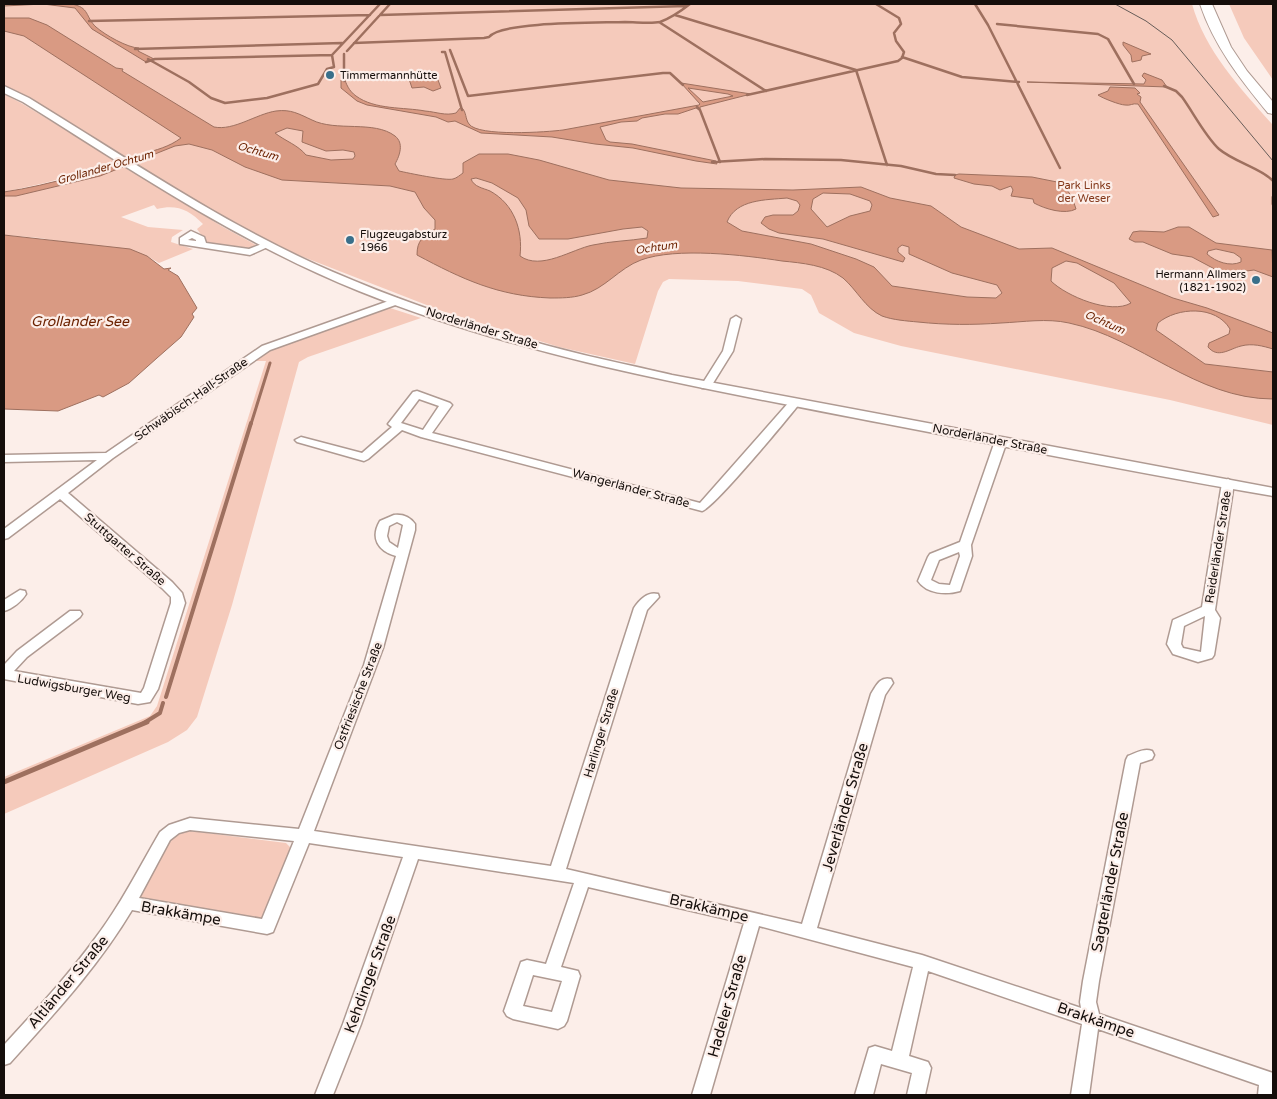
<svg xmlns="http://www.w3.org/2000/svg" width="1277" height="1099" font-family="'Varela Round',sans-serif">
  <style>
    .green { fill: #f5cabb }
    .water { fill: #d99a83; stroke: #9e705f; fill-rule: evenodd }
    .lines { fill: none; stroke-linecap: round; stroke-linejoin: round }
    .stream-far3 { stroke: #9e705f; stroke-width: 2.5 }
    .stream-far2 { stroke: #9e705f; stroke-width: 3 }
    .stream-far1 { stroke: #9e705f; stroke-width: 4 }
    .stream { stroke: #9e705f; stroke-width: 5 }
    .minor-casing { stroke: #af9a92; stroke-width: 3 }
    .tertiary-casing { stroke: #af9a92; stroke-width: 3 }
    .trunk-casing { stroke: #af9a92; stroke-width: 2 }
    .minor { fill: #fff; fill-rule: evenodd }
    .tertiary { fill: #fff; fill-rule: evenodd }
    .trunk { fill: #fff; fill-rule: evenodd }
    .tram { stroke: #665c58; stroke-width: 1 }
    .poi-dot { fill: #396f8a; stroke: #fceee9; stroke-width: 2 }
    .labels { text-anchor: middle; stroke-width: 4.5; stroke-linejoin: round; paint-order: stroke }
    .far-poi-label { font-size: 11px; fill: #150e0b; stroke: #fceee9; text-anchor: start }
    .far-water-label { font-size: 11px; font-style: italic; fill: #6c2200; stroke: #fceee9 }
    .far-park-label { font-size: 11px; fill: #833719; stroke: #fceee9 }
    .street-label { font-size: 12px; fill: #150e0b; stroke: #fceee9 }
    .water-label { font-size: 14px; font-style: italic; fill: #6c2200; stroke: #fceee9 }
    .near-street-label { font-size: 15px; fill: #150e0b; stroke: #fceee9 }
  </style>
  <rect width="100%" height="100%" fill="#fceee9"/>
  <!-- green -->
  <path class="green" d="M4,4H1192C1205,51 1241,89 1273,125V425L1170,400L901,346L854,333L819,313L811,295L802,289L738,281L669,279L663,282L658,291L635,364L559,347L442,311L270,244L192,199L38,103L4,86Z
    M1229,4H1273V80L1244,38Z
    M4,94L21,103L119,162L45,183L4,192Z
    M124,166L223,227L256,245V247L248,250L207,243L197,229L203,224C189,210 177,204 157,209L154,205L121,217L148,227L183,230L172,237L171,242L193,249L159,263L147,256L40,238L4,235V196H16L100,176Z
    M390,308L421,318L308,357L299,362L232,605L197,717L187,730L168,742L4,814V777L150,716L157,706L266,361H255L267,351Z
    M191,831L286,843L291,848L265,920L142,901L140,893L171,839L178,834Z"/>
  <!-- water -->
  <path class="water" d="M4,4H71C90,7 85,17 96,27C105,35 128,48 139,48L138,51L154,59L146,62L92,29L75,8L43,4L4,6Z
    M4,18H29L47,25L116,68L123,69L122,71L214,127C234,131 256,114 276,111C291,109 299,114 312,120C336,132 374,120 395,136C404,143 400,155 395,164L399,171C408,173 446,181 453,179C457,178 460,175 463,173V163L479,154H508L539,160L609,180L681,188L793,190L861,187L890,198L931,206L961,227L1019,249L1052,248L1173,298L1207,308L1273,333V349C1263,346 1252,343 1241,346C1229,349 1218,359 1208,347L1209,343L1229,334L1230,329C1216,305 1177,307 1158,323L1156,330L1205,364L1273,372V399C1196,399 1140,338 1069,323C1047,318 1023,322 1001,323C973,325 946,325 918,322C907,321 893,320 882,316C865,308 857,290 843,278C826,265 802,263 782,261C744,255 676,247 641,260C619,268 605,289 582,295C572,298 561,298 550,298C498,296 462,279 417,255C417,240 423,237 435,229V220L424,208L415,192L390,186L282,180L245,167L212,150L189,144L175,146L100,176L16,196H4V192C51,185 98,170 142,154C156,150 169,147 181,138L24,36L4,31ZM287,128L303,131L302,142L326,151L343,150L354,152L355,156L353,159L331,160L306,155C298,145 285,141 275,133ZM476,178L492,183L518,198L526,210L529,226L539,239H568L623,229L642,227L648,231L647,238C629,241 611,241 593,245C572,249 541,271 520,256C523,230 514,204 490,191C483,188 474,187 471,179ZM823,193L850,194L870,201L872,205L870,211L850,216L827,227L811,209L813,199ZM787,198L797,201L800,205L798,211L793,215H773L765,217L761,223L769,229L779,233L823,239L903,262L905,258L898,252V248L902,245L909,247V254L952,273L997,285L1002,293L996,298L967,297L892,286L874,267L856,259L811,244L742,231L727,222C736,199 766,200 787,198ZM1066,261L1077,263L1114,283L1131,303C1111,315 1066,296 1051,281L1052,268Z
    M1123,42L1151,54L1142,56L1141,60L1132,62L1131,55L1123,45Z
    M430,71L435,72L441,88L433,91L424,87L412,88L409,79Z
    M1144,73L1162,80L1167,87L1027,82L1144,84L1146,80L1142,76Z
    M344,77C346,84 349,91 356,96C375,110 404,107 425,111C437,112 445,116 456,113L461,107C467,112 465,119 469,124C478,137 548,132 563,130L699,105L700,104L681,83L751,94L700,107V110L696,108L678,114H665L642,118L637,121L621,122L600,127L606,140L610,142L632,144L716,161L717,164L696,161L633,148L595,144L552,137L481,133L455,121L448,122L436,117L367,105L357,101L341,88V80ZM688,88L728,94L733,96L703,102Z
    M1110,87L1135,88L1140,93L1137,94L1141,97L1140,102L1219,215L1213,217L1138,104C1132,103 1131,106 1125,105C1120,105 1102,98 1098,95L1108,91Z
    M959,174L1032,177L1062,183L1072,197L1076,209C1065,215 1045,209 1034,203L1033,199L1011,196L1013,190L1011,186L1000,190L992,186L974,184L954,178L955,175Z
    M1178,227H1189L1216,243L1272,250L1273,277L1254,270L1224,274L1192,257L1172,254L1143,242H1135L1129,239L1133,232L1140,231L1164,232ZM1216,249L1234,253L1241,258V262C1230,267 1216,262 1207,254L1208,251Z
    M4,235L130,249L147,256L164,269L171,268L168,270L178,276L197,308L192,314L194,317L181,337L157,358L129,383L103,397L99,395L58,411L4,409Z"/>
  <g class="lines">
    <!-- stream-far3 -->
    <path class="stream-far3" d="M975,4L988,25L1060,168
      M380,15L686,6
      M675,15L856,70L887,165
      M89,21L370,15
      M659,22L766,91
      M997,24L1098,34L1108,39L1134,84
      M354,43L484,38L489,37C501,21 602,23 625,22C636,22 650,24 660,22C671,18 681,11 690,4
      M135,49L342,43
      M450,50L468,96L663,73H670L683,85
      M347,51L390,4
      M442,52H445L462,110
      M344,54V81
      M902,57L962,77L1019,82
      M148,59L189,82L211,98L225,103L267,98L318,84L327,69L334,67L332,55L380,4
      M146,62L155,59L332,55
      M1164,86L1176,91L1182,97C1193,112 1205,136 1219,149C1234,162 1263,169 1273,181
      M747,95L898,61L902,58L904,52L896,41L894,33L901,24L899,18L876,4
      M697,107L700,110L720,162
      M712,162L765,159L841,160L901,166L936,174L955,175"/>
    <!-- stream-far2 -->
    <path class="stream-far2" d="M1273,197V204
      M251,424L270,363"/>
    <!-- stream-far1 -->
    <path class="stream-far1" d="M166,697L251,423
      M144,723L160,713L163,703"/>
    <!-- stream -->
    <path class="stream" d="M4,782L147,722"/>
    <defs>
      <path id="minor" d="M191,231L204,237L206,243L249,249L267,242L272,245L250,255L180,244V238ZM192,238L196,240V241L188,240Z
        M397,298L402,301L401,303L270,350L113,458L68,493L172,582L182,593L185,603L158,689L150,702L138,704L4,679V665L17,651L70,611H80L82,614L80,617L27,657L14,671L141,693L144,688L171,603V597L162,588L60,499L8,538L4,539V529L97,460L4,462V455L106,453L262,346Z
        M736,316L741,319L733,351L710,388H702L701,386L723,351L731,319Z
        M417,391L450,403L452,405L432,433L700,503L790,401H798L800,403C788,418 714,508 702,511L421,437L402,430L368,459L364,461L297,442L295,440L301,437L362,453L392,427L388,424L413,392ZM419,399L439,406L423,430L401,423Z
        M1001,438L1007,441L971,545L972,556L961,588L960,591C946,595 927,594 918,581L928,557L930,554L960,542L995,441ZM959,552L960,556L950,585L939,584L931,580L939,560Z
        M1228,479L1234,483L1215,610L1220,618L1214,655L1212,658L1198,662L1173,654L1167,644L1173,620L1202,607L1222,483ZM1205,616L1201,652L1183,648L1181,644L1184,626Z
        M394,515C402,514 410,517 415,524V530L383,648L314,831L551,866L634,608C639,600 648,591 658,594L659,597L647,610L566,869L802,924L871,694C876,686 880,676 891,679L893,683L885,695L817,928L922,955L1081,1008L1080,1002L1083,981L1126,760L1128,756C1136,753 1144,748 1152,751L1154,755L1152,759L1140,763L1099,981L1096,1002L1099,1014L1273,1073V1095H1258L1259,1085L1098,1029L1089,1095H1071L1082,1024L928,971L909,1056L928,1062L931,1068L925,1095H907L912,1073L881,1064L873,1095H855L869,1048L875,1046L892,1051L913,967L759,926L710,1095H692L744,923L588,887L561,967L578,971L580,976L567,1021L564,1026L558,1029L513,1019L507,1016L504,1011L521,962L527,960L546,964L574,883L418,859L361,1024L333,1095H315L343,1024L403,857L309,843L273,932L267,934L132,910C98,967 54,1014 10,1063L4,1065V1045C35,1011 67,977 94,940C120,906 139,868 160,832L169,825L190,818L299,829L364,665L396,556C378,551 370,538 380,521ZM397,522L403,525L398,548L389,542L387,536L389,526ZM190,830L294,841L262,919L139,898L170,840L179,833ZM533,975L562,981L552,1012L523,1006Z
        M20,590L25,591L26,594C22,601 12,609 4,611V600Z"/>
      <path id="tertiary" d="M4,86L29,98C129,159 226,226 333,272C414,307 499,334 584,355C613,362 643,368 672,375L1273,488V496C1136,473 998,445 861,419C691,386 520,356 359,291C239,243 132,170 23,102L4,93Z"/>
      <path id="trunk" d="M1200,4H1212L1231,47L1247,71L1273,102V114L1268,113C1240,79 1214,46 1200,4Z"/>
    </defs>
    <!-- minor casing -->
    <use href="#minor" class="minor-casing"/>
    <!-- tertiary casing -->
    <use href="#tertiary" class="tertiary-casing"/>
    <!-- trunk casing -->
    <use href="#trunk" class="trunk-casing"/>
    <!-- minor -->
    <use href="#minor" class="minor"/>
    <!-- tertiary -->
    <use href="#tertiary" class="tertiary"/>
    <!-- trunk -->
    <use href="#trunk" class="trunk"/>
    <!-- tram -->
    <path class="tram" d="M1115,4L1146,21L1172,40L1273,161"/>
  </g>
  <!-- markers -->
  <g class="poi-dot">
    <circle cx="330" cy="75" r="5"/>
    <circle cx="350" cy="240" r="5"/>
    <circle cx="1256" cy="280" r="5"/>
  </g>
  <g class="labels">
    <!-- far-poi labels -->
    <g class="far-poi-label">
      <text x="340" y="79">Timmermannhütte</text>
      <text x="360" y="238">Flugzeugabsturz<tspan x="360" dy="13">1966</tspan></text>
      <text x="1246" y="278" text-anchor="end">Hermann Allmers<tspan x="1246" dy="13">(1821-1902)</tspan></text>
    </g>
    <!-- far-water labels -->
    <g class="far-water-label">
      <text transform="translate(258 151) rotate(16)" y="4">Ochtum</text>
      <text transform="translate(105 167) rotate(-16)" y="4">Grollander Ochtum</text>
      <text transform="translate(656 247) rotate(-8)" y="4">Ochtum</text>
      <text transform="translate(1105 322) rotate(24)" y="4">Ochtum</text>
    </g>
    <!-- far-park labels -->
    <g class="far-park-label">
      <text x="1084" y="189">Park Links<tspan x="1084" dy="13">der Weser</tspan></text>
    </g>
    <!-- street labels -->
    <g class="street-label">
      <text transform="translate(482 328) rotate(17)" y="4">Norderländer Straße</text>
      <text transform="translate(191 399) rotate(-35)" y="4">Schwäbisch-Hall-Straße</text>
      <text transform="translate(990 439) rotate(11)" y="4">Norderländer Straße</text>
      <text transform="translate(631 488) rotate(15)" y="4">Wangerländer Straße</text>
      <text transform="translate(1218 547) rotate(-81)" y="4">Reiderländer Straße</text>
      <text transform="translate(125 549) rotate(41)" y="4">Stuttgarter Straße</text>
      <text transform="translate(74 688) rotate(10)" y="4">Ludwigsburger Weg</text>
      <text transform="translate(358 696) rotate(-69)" y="4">Ostfriesische Straße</text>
      <text transform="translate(601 733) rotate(-73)" y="4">Harlinger Straße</text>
    </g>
    <!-- water labels -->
    <g class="water-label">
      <text x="80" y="326">Grollander See</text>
    </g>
    <!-- near-street labels -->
    <g class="near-street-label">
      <text transform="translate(845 807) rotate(-74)" y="5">Jeverländer Straße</text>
      <text transform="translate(1110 882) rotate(-79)" y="5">Sagterländer Straße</text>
      <text transform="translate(709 908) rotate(13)" y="5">Brakkämpe</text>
      <text transform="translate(181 913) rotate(10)" y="5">Brakkämpe</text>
      <text transform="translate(370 974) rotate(-70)" y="5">Kehdinger Straße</text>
      <text transform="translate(68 982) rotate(-50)" y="5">Altländer Straße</text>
      <text transform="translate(727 1006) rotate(-74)" y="5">Hadeler Straße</text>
      <text transform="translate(1096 1020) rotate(19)" y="5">Brakkämpe</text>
    </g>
  </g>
  <!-- border -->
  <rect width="1277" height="1099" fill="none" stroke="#150e0b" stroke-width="10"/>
</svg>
